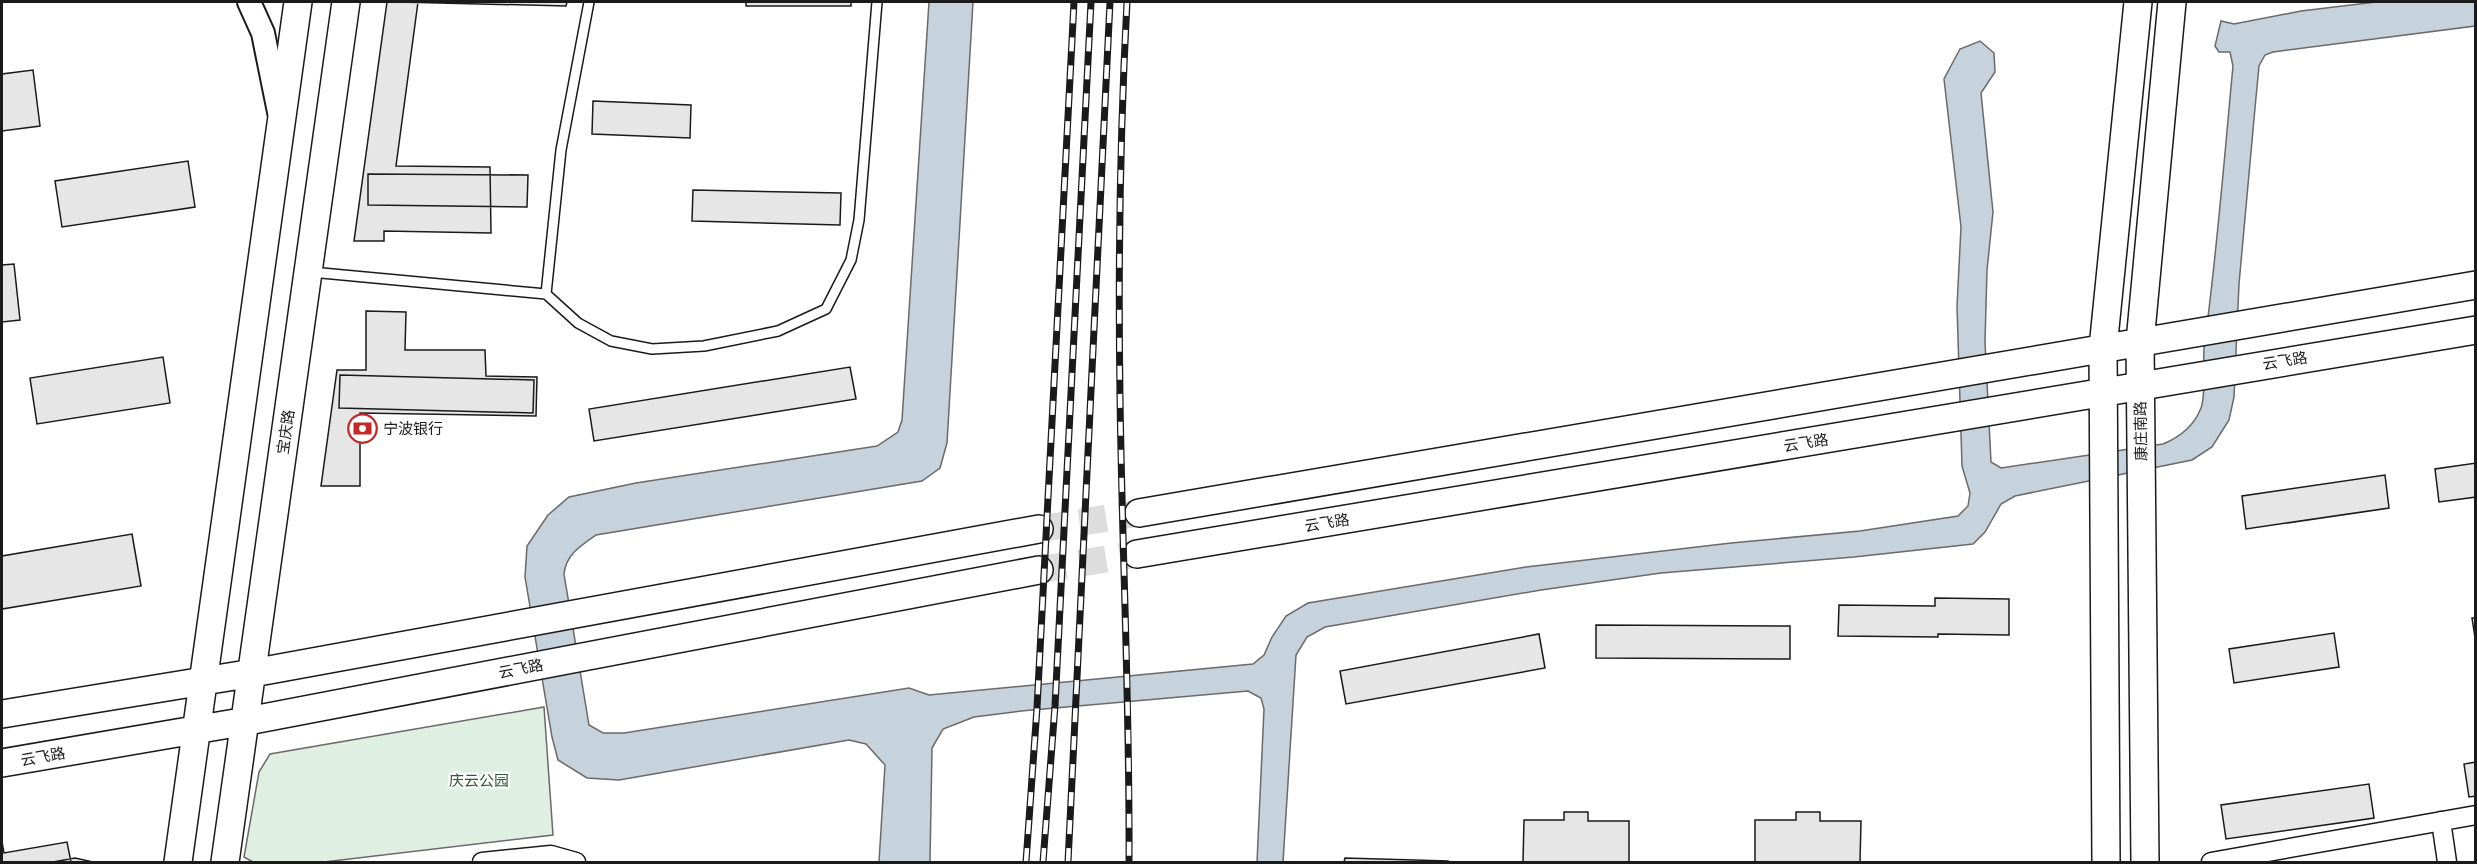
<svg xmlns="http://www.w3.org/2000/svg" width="2477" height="864" font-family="'Archivo Narrow','Noto Sans SC',sans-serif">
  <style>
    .green { fill: #e0efe3; stroke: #6a6a6a; stroke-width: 1.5 }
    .water { fill: #c6d2dc; stroke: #6a6a6a; stroke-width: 1.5 }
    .building { fill: #e6e6e6; stroke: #1a1a1a; stroke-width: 1.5 }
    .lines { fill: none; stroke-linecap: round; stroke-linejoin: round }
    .secondary-tunnel { stroke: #ddd; stroke-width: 27; stroke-dasharray: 27 14; stroke-linecap: butt }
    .service-casing { stroke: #1a1a1a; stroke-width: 12 }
    .minor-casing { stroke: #1a1a1a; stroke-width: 21 }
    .tertiary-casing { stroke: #1a1a1a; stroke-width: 26 }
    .secondary-casing { stroke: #1a1a1a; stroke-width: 30 }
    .service { stroke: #fff; stroke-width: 9 }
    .minor { stroke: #fff; stroke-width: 18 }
    .tertiary { stroke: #fff; stroke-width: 22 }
    .secondary { stroke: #fff; stroke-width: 27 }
    .rail-casing { stroke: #1a1a1a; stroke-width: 7 }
    .rail { stroke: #fff; stroke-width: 4.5; stroke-dasharray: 14; stroke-linecap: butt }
    .labels { text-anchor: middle; stroke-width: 4.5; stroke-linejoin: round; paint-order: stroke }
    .street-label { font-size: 15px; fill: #1a1a1a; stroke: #fff }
    .poi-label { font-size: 15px; fill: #1a1a1a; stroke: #fff; text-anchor: start }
    .park-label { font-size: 15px; fill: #2b5a34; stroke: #fff }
  </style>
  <rect width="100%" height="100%" fill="#fff"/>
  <!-- green -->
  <path class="green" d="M544,707L553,835L324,862H253L244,857L259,772L270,754Z"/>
  <!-- water -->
  <path class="water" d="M929,2H973L947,443L940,468L922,481L596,535C580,546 566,555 564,574L589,725L603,733H624L909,688L929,695L1253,664L1264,655L1272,637L1286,616L1308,603L1526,567L1731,543L1860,531L1958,516L1968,506L1970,493L1962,466L1957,306L1961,227L1944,79L1960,49L1980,41L1994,53L1995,72L1981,93L1993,212L1987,270L1985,342L1991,462L2001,468L2163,444C2180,437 2194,426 2201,408C2206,396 2203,363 2204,348C2217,254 2224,160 2233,66L2230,52H2219L2215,46L2221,21L2234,24L2301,11L2376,2H2475V26L2273,52L2265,55L2259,66L2255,108L2239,284L2234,397L2229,420L2212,447L2192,460L2015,496L2001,504L1985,532L1973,544L1854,557L1661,573L1541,590L1325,627L1307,637L1296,655L1283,862H1257L1264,709L1261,698L1248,691L1021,711L974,717L943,729L932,748L930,862H879L885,765L866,744L849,740L619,780L587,778L558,760L552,737L525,577L527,546L548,515L569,497L636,483L877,446L898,432L902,420Z"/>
  <!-- building -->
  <path class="building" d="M387,2H418L396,166L490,167L491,233L384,231V241H354Z
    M398,2H567L566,6Z
    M746,2H851V6H746Z
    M33,70L40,126L2,131V74Z
    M593,101L691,105L690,138L592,134Z
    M188,161L195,207L62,227L55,181Z
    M368,174L528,175L527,207L368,205Z
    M693,190L841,193L840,225L692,221Z
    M14,264L20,320L2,322V265Z
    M366,311L406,312L405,350H485L486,376L537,377L536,416L360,413V486H321L337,370H366Z
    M163,357L170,403L37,424L30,378Z
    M850,367L856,399L594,441L589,409Z
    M340,375L534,380L533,413L339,408Z
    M2476,463V497L2439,502L2435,469Z
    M2385,475L2389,508L2246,529L2242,496Z
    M132,534L141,586L2,609V556Z
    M1935,598L2009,599V635L1938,634V637L1838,636L1839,605L1935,606Z
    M2472,618H2476V644Z
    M1596,625L1790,626V659L1596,658Z
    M2334,633L2339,667L2234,683L2229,649Z
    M1539,634L1545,668L1346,704L1340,671Z
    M2476,762V796L2469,797L2464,764Z
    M2369,784L2374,818L2226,839L2221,805Z
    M1564,812H1588V821H1629V862H1523L1524,820H1564Z
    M1796,812H1820V821H1861L1860,862H1755V820H1796Z
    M2,842L4,853L67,842L71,862H2Z
    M75,858L93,862H53Z
    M1345,858L1448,861V862H1344Z"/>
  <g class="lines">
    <!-- secondary-tunnel -->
    <path class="secondary-tunnel" d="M1039,529L1139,513
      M1039,570L1137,554"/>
    <defs>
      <path id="service" d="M311,272L546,294L578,323L611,341L652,349L704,346L778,331L826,309L851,260L859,220L877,2
        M546,294L561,150L589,2"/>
      <path id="minor" d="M2441,821L2447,862
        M482,862L551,855L576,862
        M2211,862L2476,815"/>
      <path id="tertiary" d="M249,2L263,33L279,112"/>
      <path id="secondary" d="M1139,513L2476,285
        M1137,554L2476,330
        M2,714L253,673L1039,529
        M2,763L247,721L1039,570
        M178,862L298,2
        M225,862L346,2
        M2106,862L2103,348L2138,2
        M2145,862L2140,342L2172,2"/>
    </defs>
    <!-- service casing -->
    <use href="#service" class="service-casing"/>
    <!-- minor casing -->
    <use href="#minor" class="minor-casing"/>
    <!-- tertiary casing -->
    <use href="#tertiary" class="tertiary-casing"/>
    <!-- secondary casing -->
    <use href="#secondary" class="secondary-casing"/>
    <!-- service -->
    <use href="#service" class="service"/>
    <!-- minor -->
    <use href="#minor" class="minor"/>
    <!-- tertiary -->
    <use href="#tertiary" class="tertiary"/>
    <!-- secondary -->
    <use href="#secondary" class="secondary"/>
    <defs>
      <path id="rail" d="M1127,2C1120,133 1118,264 1120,396C1122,551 1130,707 1129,862
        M1026,862L1037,708L1074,2
        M1043,862L1055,706L1091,2
        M1068,862L1110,2"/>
    </defs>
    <!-- rail casing -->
    <use href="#rail" class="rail-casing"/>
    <!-- rail -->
    <use href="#rail" class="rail"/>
  </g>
  <!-- icons -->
  <defs>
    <symbol id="bank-ring" viewBox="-11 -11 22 22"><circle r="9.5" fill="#fff" stroke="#c62828" stroke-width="1.5"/><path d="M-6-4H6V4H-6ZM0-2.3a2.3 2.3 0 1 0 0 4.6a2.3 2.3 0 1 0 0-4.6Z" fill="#c62828"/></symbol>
  </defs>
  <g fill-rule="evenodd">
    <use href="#bank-ring" x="346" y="412" width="33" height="33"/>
  </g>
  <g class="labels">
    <!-- street labels -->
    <g class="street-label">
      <text transform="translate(2285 361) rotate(-9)" y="5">云飞路</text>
      <text transform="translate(2141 431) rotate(-91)" y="5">康庄南路</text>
      <text transform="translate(286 432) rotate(-82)" y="5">宝庆路</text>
      <text transform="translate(1806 443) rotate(-9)" y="5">云飞路</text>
      <text transform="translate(1327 523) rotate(-9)" y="5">云飞路</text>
      <text transform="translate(521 669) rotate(-11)" y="5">云飞路</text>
      <text transform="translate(43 757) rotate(-10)" y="5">云飞路</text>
    </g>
    <!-- poi labels -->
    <g class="poi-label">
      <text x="383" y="434">宁波银行</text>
    </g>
    <!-- park labels -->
    <g class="park-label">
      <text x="479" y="786">庆云公园</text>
    </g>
  </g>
  <!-- border -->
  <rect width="2477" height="864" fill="none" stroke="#1a1a1a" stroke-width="6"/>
</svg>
